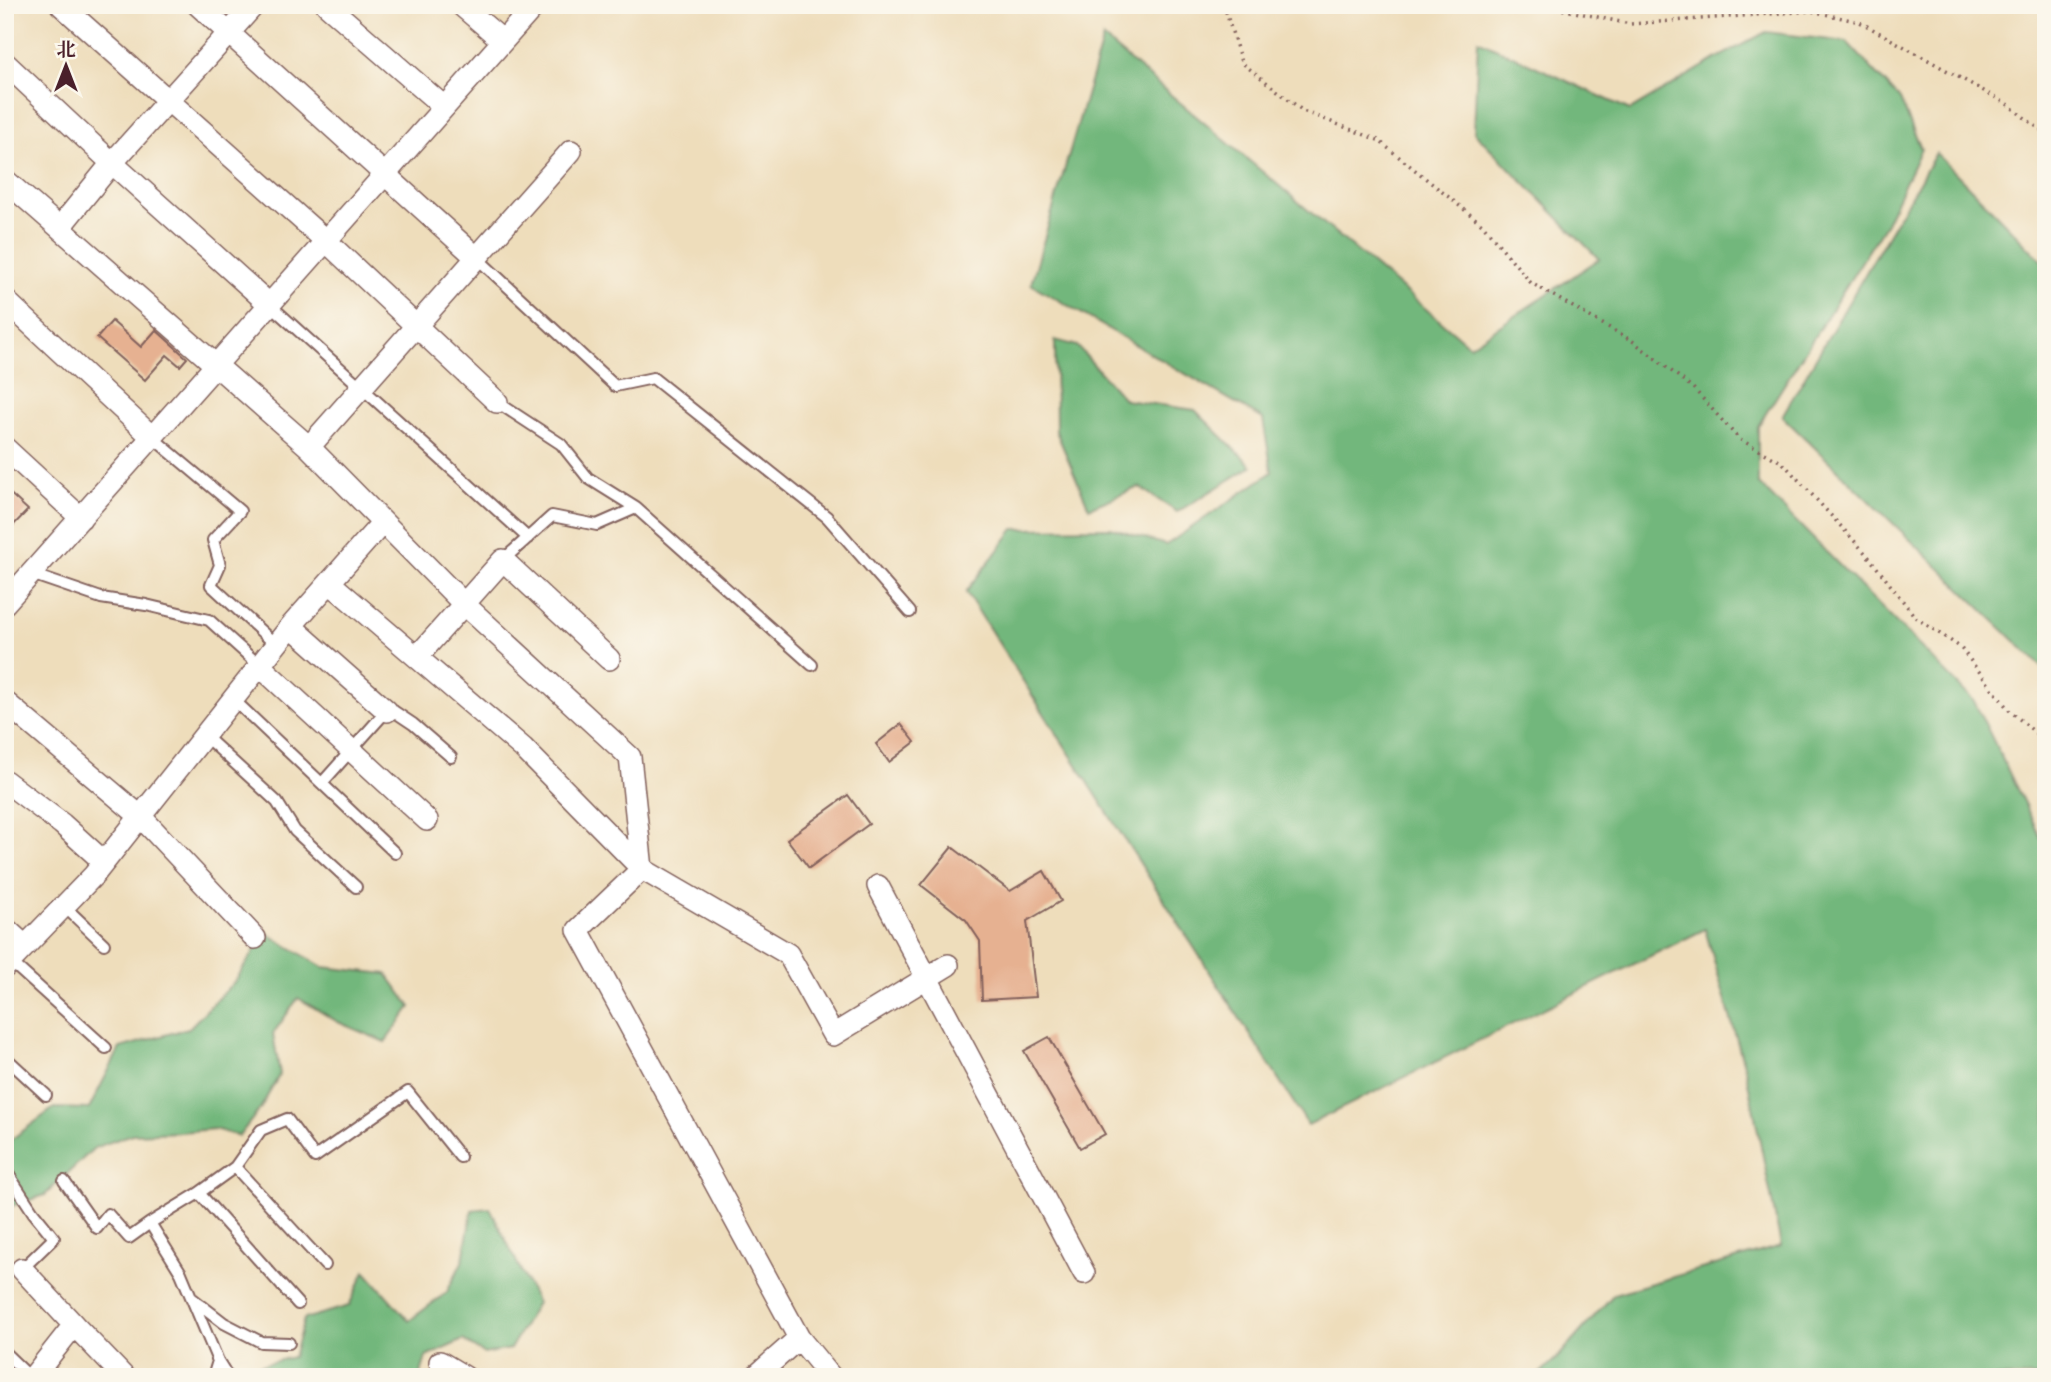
<svg xmlns="http://www.w3.org/2000/svg" width="2051" height="1382" font-family="Vollkorn,'Noto Serif SC',serif">
  <style>
    .forest { fill: #72b77c; stroke: #5e6b54; stroke-width: 2 }
    .building { fill: #e6b191 }
    .lines { fill: none; stroke-linecap: round; stroke-linejoin: round }
    .service-casing { stroke: #83625d; stroke-width: 14 }
    .minor-casing { stroke: #83625d; stroke-width: 24 }
    .path { stroke: #83625d; stroke-width: 3.5; stroke-dasharray: 2 5; stroke-linecap: butt }
    .service { stroke: #fff; stroke-width: 10 }
    .minor { stroke: #fff; stroke-width: 21 }
  </style>
  <rect width="100%" height="100%" fill="#fbf7ec"/>
  <filter id="ink" filterUnits="userSpaceOnUse"><feTurbulence type="fractalNoise" baseFrequency=".0143" numOctaves="2"/><feDisplacementMap in="SourceGraphic" scale="14" xChannelSelector="R" yChannelSelector="G"/><feConvolveMatrix kernelMatrix="1 2 1 2 8 2 1 2 1" color-interpolation-filters="sRGB"/></filter>
  <filter id="wash" filterUnits="userSpaceOnUse"><feTurbulence type="fractalNoise" baseFrequency=".00686" numOctaves="4" result="noise"/><feDisplacementMap in="SourceGraphic" scale="28" xChannelSelector="R" yChannelSelector="G"/><feGaussianBlur stdDeviation="1.57" result="paint"/><feColorMatrix in="noise" values="0 0 0 0 0 0 0 0 0 0 0 0 0 0 0 0 0 1.4 0 .05"/><feComposite in="paint" operator="in"/></filter>
  <g filter="url(#wash)">
    <rect width="100%" height="100%" fill="#edb"/>
    <!-- forest -->
    <path class="forest" d="M1766,32L1847,42L1900,99L1921,149L1886,223L1758,426V483L1974,701L2042,840L2046,841V1377H1536L1560,1355L1614,1294L1781,1246L1746,1072L1705,929L1308,1125L966,592L1014,529L1111,528L1166,545L1272,472L1263,419L1031,284L1103,38L1470,346L1599,259L1474,132L1478,40L1630,110L1719,57Z
      M1936,153L2046,265V671L1782,416Z
      M1055,340L1077,346L1125,400L1195,410L1252,466L1177,512L1139,487L1089,508L1056,431Z
      M266,933L323,967L387,974L411,1007L385,1042L338,1022L298,998L273,1034L280,1074L260,1109L239,1136L214,1129L180,1132L132,1134L94,1148L45,1195L5,1208V1144L54,1108L89,1109L120,1048L189,1028L235,981Z
      M490,1208L537,1303L510,1349L484,1354L463,1340L426,1357L420,1377H249L248,1368L293,1357L304,1319L349,1306L365,1271L409,1321L447,1292L463,1260L472,1210Z"/>
    <g id="blocks">
      <!-- building -->
      <path class="building" d="M112,321L141,347L156,330L187,358L180,366L167,355L145,380L97,338Z
        M5,489L28,510L5,534Z
        M901,724L915,742L889,762L876,744Z
        M848,795L869,824L809,868L787,839Z
        M952,847L1010,891L1044,871L1061,901L1027,921L1036,997L982,1000L980,941L966,920L921,885Z
        M1049,1037L1105,1134L1080,1148L1024,1051Z"/>
    </g>
  </g>
  <g filter="url(#ink)">
    <use href="#blocks" fill-opacity="0" stroke="#83625d" stroke-width="2"/>
    <g class="lines">
      <defs>
        <path id="service" d="M477,258L615,386L653,378L827,517L910,612
          M269,304L528,538
          M497,402L561,444L588,478L636,508
          M152,437L240,511L213,540L220,565L211,585L276,645
          M503,560L552,516L597,525L636,508L812,665
          M31,574L101,598L146,605L209,620L260,666
          M234,700L395,853
          M205,736L277,802L295,831L356,887
          M322,783L389,708L413,724L451,757
          M64,906L104,944
          M10,961L106,1048
          M5,1057L46,1095
          M235,1167L325,1265
          M5,1169L33,1212L54,1238L22,1269
          M64,1181L97,1228L108,1214L129,1238L150,1223
          M199,1193L298,1304
          M193,1299L224,1323L261,1342L289,1343
          M5,1353L30,1377
          M218,1361L228,1377
          M213,1377L218,1361L181,1273L150,1223L199,1193L235,1167L261,1130L287,1119L315,1157L408,1092L460,1157"/>
        <path id="minor" d="M61,5L326,241L497,402
          M198,5L477,258
          M327,5L444,107
          M461,5L503,41
          M5,63L112,163L269,304
          M5,180L309,447L571,151
          M60,227L112,163L254,5
          M5,300L152,437
          M309,447L464,604L630,757L642,869
          M5,448L81,518
          M330,583L523,748L642,869
          M5,603L535,5
          M291,626L387,711
          M417,657L503,560L609,659
          M260,666L427,820
          M5,702L141,817L255,938
          M5,781L62,824L104,862
          M878,886L1084,1273
          M5,928L25,946
          M5,967L94,875L291,626L383,522
          M22,1269L74,1325
          M799,1338L831,1377
          M440,1362L465,1377
          M33,1377L74,1325L124,1377
          M755,1377L799,1338L578,930L642,869L788,954L833,1035L948,965"/>
      </defs>
      <!-- service casing -->
      <use href="#service" class="service-casing"/>
      <!-- minor casing -->
      <use href="#minor" class="minor-casing"/>
      <!-- path -->
      <path class="path" d="M1224,5L1241,62L1303,111L1378,140L1482,224L1531,283L1634,342L1693,388L1739,439L1783,463L1868,556L1916,618L1960,647L2009,710L2046,742
        M1542,5L1630,24L1811,11L1860,22L2007,104L2046,134"/>
      <!-- service -->
      <use href="#service" class="service"/>
      <!-- minor -->
      <use href="#minor" class="minor"/>
    </g>
  </g>
  <!-- margin -->
  <rect width="2051" height="1382" fill="none" stroke="#fbf7ec" stroke-width="28"/>
  <!-- north arrow -->
  <g transform="translate(66 66)" stroke="#fbf7ec" stroke-width="5" paint-order="stroke">
  <path d="M0-5L12 26L0 18L-12 26Z" fill="#4a1f2b"/>
  <text y="-10" font-size="19" font-weight="bold" text-anchor="middle" fill="#4a1f2b">北</text>
  </g>
</svg>
